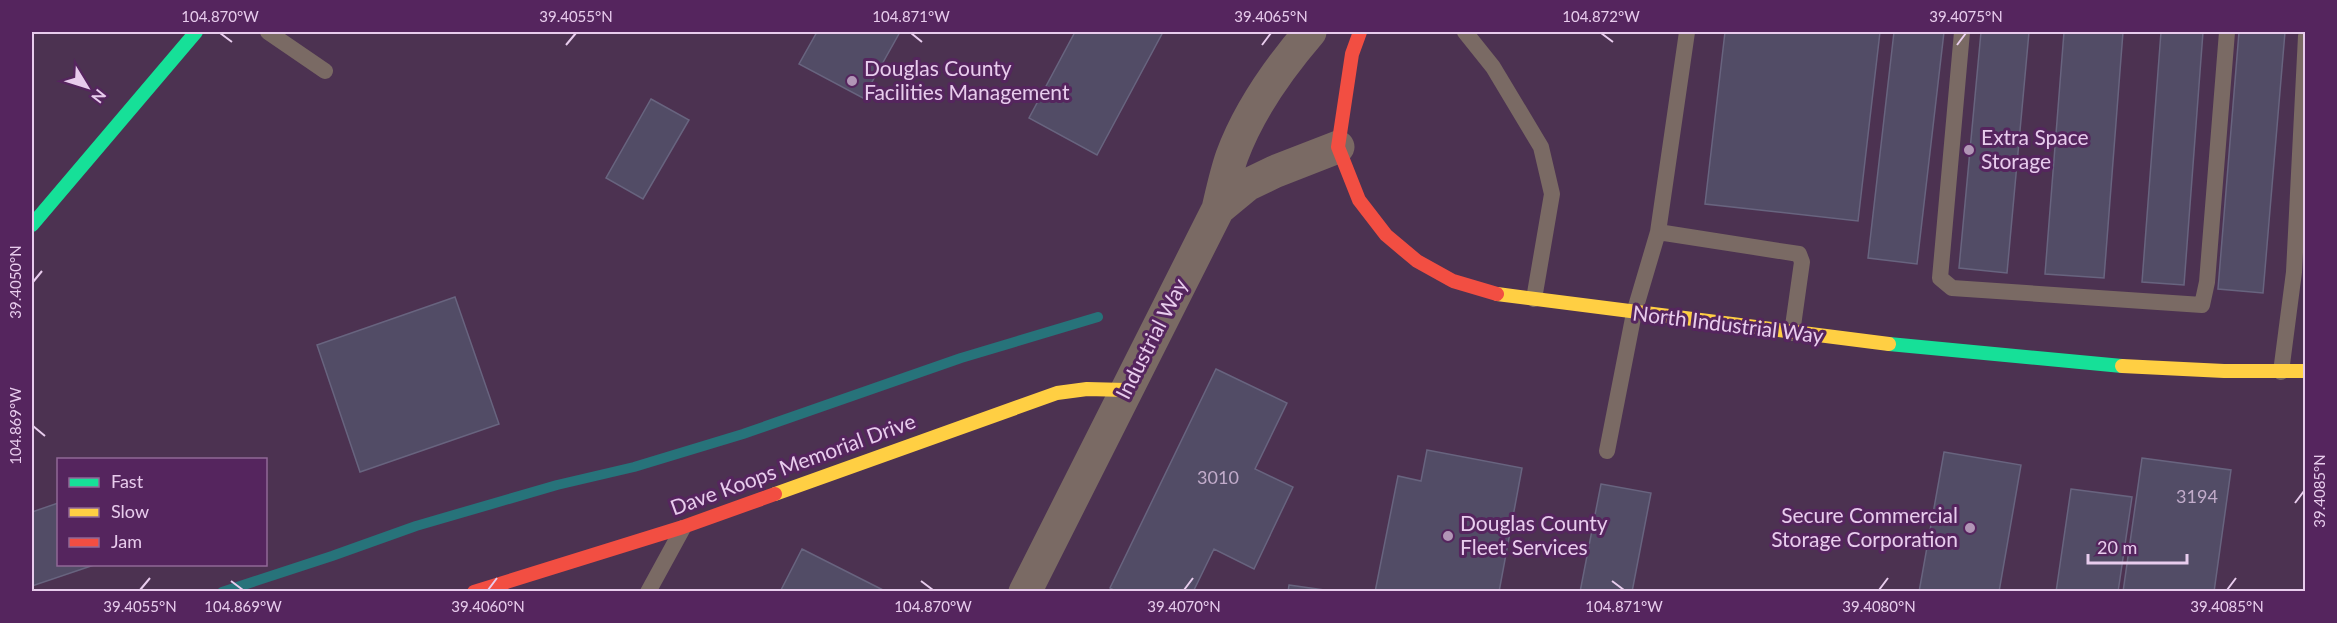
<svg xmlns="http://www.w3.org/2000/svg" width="2337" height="623" font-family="Lato,sans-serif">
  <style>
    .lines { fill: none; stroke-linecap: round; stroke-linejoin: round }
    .stream { stroke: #27737a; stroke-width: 10 }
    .building { fill: #524c66; stroke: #68647f; stroke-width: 1.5 }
    .lane { stroke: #7a6a64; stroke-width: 16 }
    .street { stroke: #7a6a64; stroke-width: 33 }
    .fast { stroke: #16e098; stroke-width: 14 }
    .slow { stroke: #ffcf43; stroke-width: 14 }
    .jam { stroke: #f24e42; stroke-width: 14 }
    .ticks { fill: none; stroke: #e8cced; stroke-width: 2 }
    .poi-dot { fill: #b196b6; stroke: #55255e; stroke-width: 2 }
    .labels { text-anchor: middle; stroke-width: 6; stroke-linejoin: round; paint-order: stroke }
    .number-label { font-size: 18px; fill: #c2accb }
    .poi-label { font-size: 21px; fill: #e8cced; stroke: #55255e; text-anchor: start }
    .street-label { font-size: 21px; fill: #e8cced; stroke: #55255e }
    .neatline { fill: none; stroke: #e8cced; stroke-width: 2 }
    .ticks-label { font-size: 15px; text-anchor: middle; fill: #e8cced }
  </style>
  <rect width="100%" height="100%" fill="#4c3251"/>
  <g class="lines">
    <!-- stream -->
    <path class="stream" d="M222,592L332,556L416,526L557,485L634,467L743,434L961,358L1098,317"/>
  </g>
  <!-- building -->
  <path class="building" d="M817,32H900L863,98L799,64Z
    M1075,32H1163L1097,155L1029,118Z
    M1725,32H1880L1858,221L1705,204Z
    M1894,32H1944L1917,264L1868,258Z
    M1981,32H2029L2007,273L1959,268Z
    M2064,32H2123L2104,278L2045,274Z
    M2161,32H2203L2184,285L2142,282Z
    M2239,32H2285L2263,293L2218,289Z
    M651,99L689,120L643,199L606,178Z
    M455,297L499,424L360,472L317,345Z
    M1216,369L1287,403L1255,469L1293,487L1254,569L1214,549L1193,592H1117L1110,588Z
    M1427,450L1522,468L1499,592H1375L1398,476L1421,481Z
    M1944,452L2021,465L1999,592H1919Z
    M1944,452L2021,465L1999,592H1919Z
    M2142,458L2231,470L2214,592H2123Z
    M1601,484L1651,493L1632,592H1580Z
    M2071,489L2132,497L2118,592H2056Z
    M2071,489L2132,497L2118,592H2056Z
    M58,503V564H97L32,586V512Z
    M802,549L887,592H780Z
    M1289,585L1324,590V592H1288Z"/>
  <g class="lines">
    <!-- lane -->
    <path class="lane" d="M268,32L325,71
      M1465,32L1493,67L1541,147L1552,194L1534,299
      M1962,32L1940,278L1952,288L2202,305L2207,282L2227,32
      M1658,232L1799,254L1802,262L1792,333
      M2281,372L2294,272L2306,36
      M1607,451L1634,313L1658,232L1687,32
      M648,592L683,528"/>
    <!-- street -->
    <path class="street" d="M1218,209C1222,192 1226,173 1232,156C1249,110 1279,68 1310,32
      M1025,592L1218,209L1247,185L1274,172L1338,147"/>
    <!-- fast -->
    <path class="fast" d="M32,225L196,32
      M1889,344L2122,366"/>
    <!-- slow -->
    <path class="slow" d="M1497,294L1889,344
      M2122,366L2224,371H2306
      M775,494L1057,393L1087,389L1126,390"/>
    <!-- jam -->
    <path class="jam" d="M1360,32L1352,54L1338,147L1359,200L1386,235L1417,261L1453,281L1497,294
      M474,592L683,527L775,494"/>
  </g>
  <!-- ticks -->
  <path class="ticks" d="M220,33L232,42M911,33L922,42M1601,33L1613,42M566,45L576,33M1262,45L1271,33M1957,45L1966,33M33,282L42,271M33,426L45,436M2295,503L2304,491M231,581L243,590M921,581L933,590M1612,581L1624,590M140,590L150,578M488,590L497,578M1184,590L1193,578M1879,590L1888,578M2227,590L2236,578"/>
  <!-- markers -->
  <g class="poi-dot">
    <circle cx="852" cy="81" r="6"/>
    <circle cx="1969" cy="150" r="6"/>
    <circle cx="1970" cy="528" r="6"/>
    <circle cx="1448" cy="536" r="6"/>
  </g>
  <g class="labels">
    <!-- number labels -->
    <g class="number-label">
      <text x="1218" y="484">3010</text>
      <text x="2197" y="503">3194</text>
    </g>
    <!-- poi labels -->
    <g class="poi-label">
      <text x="864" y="76">Douglas County<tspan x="864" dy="24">Facilities Management</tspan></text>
      <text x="1981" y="145">Extra Space<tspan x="1981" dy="24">Storage</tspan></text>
      <text x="1958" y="523" text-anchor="end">Secure Commercial<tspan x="1958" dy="24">Storage Corporation</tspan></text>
      <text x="1460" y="531">Douglas County<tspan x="1460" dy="24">Fleet Services</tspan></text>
    </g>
    <!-- street labels -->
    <g class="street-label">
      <text transform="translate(1728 325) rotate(7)" y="7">North Industrial Way</text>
      <text transform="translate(1152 339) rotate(-63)" y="7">Industrial Way</text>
      <text transform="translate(793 465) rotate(-20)" y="7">Dave Koops Memorial Drive</text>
    </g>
  </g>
  <!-- border -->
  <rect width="2337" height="623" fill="none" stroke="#55255e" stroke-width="66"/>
  <!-- legend -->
  <rect x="57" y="458" width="210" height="108" fill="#55255e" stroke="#906897" stroke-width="1.5"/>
  <rect x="69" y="478" width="30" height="9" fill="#16e098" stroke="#906897" stroke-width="1.5"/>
  <text x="111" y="488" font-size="18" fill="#e8cced">Fast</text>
  <rect x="69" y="508" width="30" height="9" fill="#ffcf43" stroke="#906897" stroke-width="1.5"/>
  <text x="111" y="518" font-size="18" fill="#e8cced">Slow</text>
  <rect x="69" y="538" width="30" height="9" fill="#f24e42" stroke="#906897" stroke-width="1.5"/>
  <text x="111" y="548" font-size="18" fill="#e8cced">Jam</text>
  <!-- north arrow -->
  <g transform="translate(87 87) rotate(128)" stroke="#55255e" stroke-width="4.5" paint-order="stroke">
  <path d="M0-4.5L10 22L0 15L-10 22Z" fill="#e8cced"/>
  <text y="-9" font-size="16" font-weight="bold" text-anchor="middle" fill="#e8cced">N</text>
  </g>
  <!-- scale -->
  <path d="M2088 554v9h99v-9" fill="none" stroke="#e8cced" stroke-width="3"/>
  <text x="2097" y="554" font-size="18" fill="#e8cced" stroke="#55255e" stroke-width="4.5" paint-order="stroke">20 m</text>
  <rect x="33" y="33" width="2271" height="557" class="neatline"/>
  <g class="ticks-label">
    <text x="220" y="22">104.870°W</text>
    <text x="576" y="22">39.4055°N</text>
    <text x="911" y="22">104.871°W</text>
    <text x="1271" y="22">39.4065°N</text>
    <text x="1601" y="22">104.872°W</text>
    <text x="1966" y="22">39.4075°N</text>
    <text transform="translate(16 282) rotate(-90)" y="5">39.4050°N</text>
    <text transform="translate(16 426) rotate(-90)" y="5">104.869°W</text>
    <text transform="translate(2320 491) rotate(-90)" y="5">39.4085°N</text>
    <text x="140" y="612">39.4055°N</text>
    <text x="243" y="612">104.869°W</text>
    <text x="488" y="612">39.4060°N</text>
    <text x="933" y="612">104.870°W</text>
    <text x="1184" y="612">39.4070°N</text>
    <text x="1624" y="612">104.871°W</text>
    <text x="1879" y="612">39.4080°N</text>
    <text x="2227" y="612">39.4085°N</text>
  </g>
</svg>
